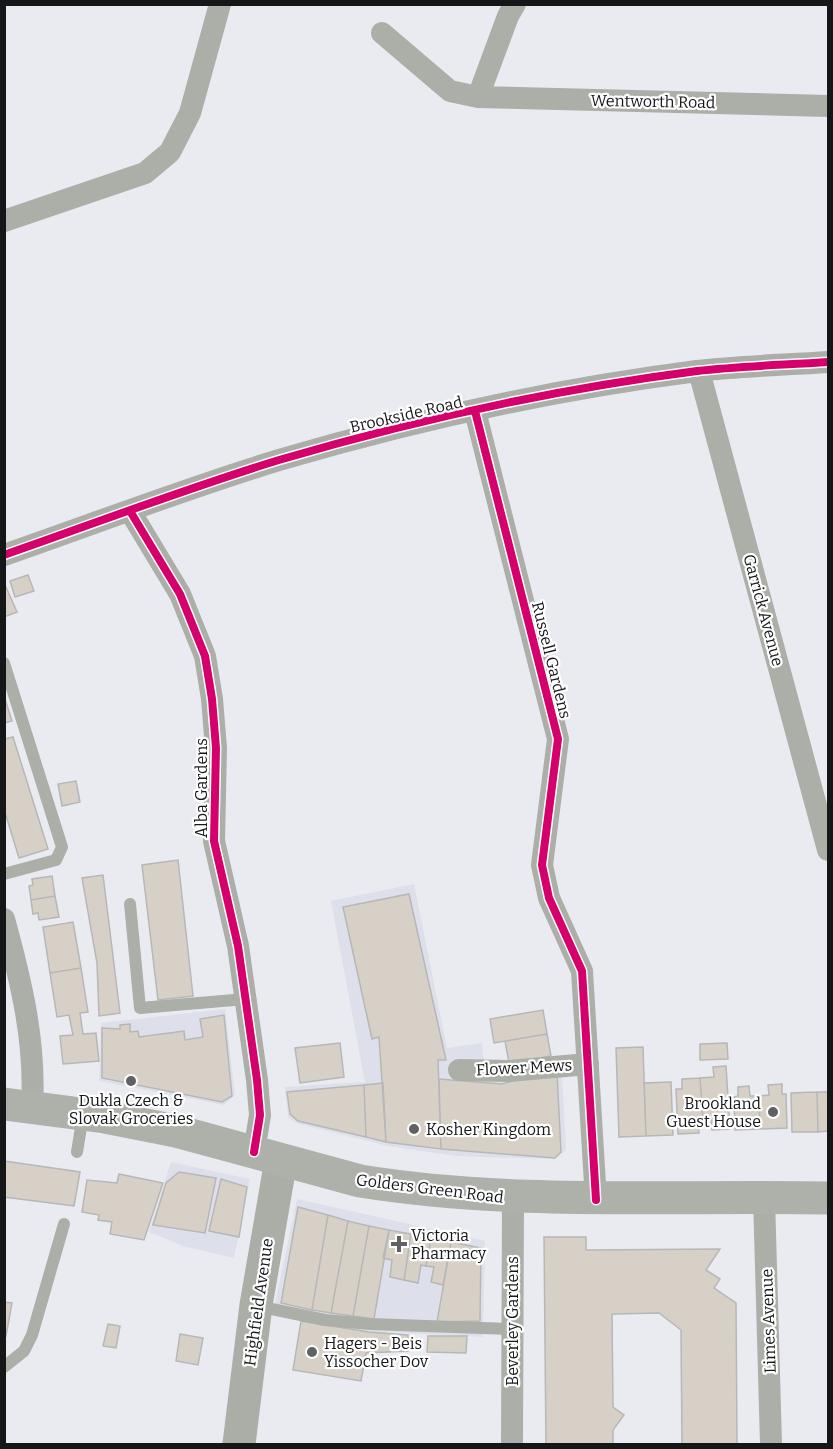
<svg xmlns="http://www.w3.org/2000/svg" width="833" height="1449" font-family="Bitter,serif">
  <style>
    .built { fill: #dddfea }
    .building { fill: #d7d0c7; stroke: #b7b7b8; stroke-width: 1.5 }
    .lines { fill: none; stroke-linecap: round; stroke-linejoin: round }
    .lane { stroke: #acafa7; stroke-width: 12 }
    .street { stroke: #acafa7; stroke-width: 22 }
    .secondary { stroke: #abaea7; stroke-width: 33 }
    .primary { stroke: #aeb0aa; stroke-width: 33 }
    .cycleway-casing { stroke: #fff; stroke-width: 11 }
    .cycleway { stroke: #d6006c; stroke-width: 8 }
    .poi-dot { fill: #606164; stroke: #fff; stroke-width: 2 }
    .labels { text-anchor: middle; stroke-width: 4.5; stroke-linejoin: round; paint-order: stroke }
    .street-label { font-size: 16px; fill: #151618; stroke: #fff }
    .poi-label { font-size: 16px; fill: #151618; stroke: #fff; text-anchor: start }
  </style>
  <rect width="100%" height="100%" fill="#eaebf0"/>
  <!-- built -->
  <path class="built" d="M414,884L447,1048L482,1043L484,1064L561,1056L566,1150L554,1159L455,1156L388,1146L296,1123L288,1117L285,1087L365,1082L331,901Z
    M225,1009L235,1095L224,1105L99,1081L101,1023Z
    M171,1162L250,1179L234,1258L183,1246L149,1232Z
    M297,1199L485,1241L483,1337L365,1331L273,1314Z"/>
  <!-- building -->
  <path class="building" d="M28,575L34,591L15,597L10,581Z
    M6,587L17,612L4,617V588Z
    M4,696L12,721L4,723Z
    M4,737L5,739L13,737L48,849L19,858L4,809Z
    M76,781L80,802L62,806L58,784Z
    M178,860L193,996L158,1000L142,865Z
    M103,875L120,1013L99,1016L97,963L82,878Z
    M52,876L55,896L31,900L29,886L33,885L32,879Z
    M409,894L446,1060H438L441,1149L386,1142L379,1037L372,1039L343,907Z
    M55,896L59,917L39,920L38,913L33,914L31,900Z
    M73,922L81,968L50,973L43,927Z
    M81,968L88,1012L80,1013L83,1034L96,1033L99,1061L63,1064L60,1036L73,1035L69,1015L57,1017L50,973Z
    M543,1010L547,1034L494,1043L490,1019Z
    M224,1015L232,1096L222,1102L102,1078V1028L120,1029V1025L130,1024V1032L138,1031L139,1037L184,1031L185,1040L203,1037L200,1019Z
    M547,1034L551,1056L509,1063L505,1041Z
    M340,1043L344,1077L300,1083L295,1048Z
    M727,1043L728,1059L700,1060V1044Z
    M643,1047L646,1136L619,1137L616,1048Z
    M726,1066L730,1129L712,1130L711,1120H703L700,1078L714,1077L713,1067Z
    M557,1073L561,1152L555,1158L441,1149L439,1079L502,1084L537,1074Z
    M700,1078L703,1120L698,1121L699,1133L678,1134L676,1089H682V1079Z
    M671,1082L673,1135L646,1136L644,1083Z
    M383,1083L386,1142L366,1137L364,1085Z
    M782,1084V1094H786L787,1128L760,1129L759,1096L769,1095L768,1085Z
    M364,1085L366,1137L298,1121L290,1114L287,1092Z
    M749,1086L750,1096H759L760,1129L735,1130L734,1097L738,1096V1087Z
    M817,1092H828V1131L818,1132Z
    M817,1092L818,1132H792L791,1093Z
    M4,1161L80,1172L74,1206L4,1197Z
    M179,1172L216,1178L205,1233L153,1225L166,1183Z
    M119,1174L163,1183L144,1240L110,1234L112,1222L98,1220L99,1215L82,1212L87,1180L117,1183Z
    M221,1179L247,1187L239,1237L209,1231Z
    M298,1207L328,1215L312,1310L281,1303Z
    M328,1215L348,1221L331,1313L312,1310Z
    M348,1221L369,1226L353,1316L331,1313Z
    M369,1226L389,1230L374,1319L353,1316Z
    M389,1230L411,1234L404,1280L390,1277L392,1260L383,1258Z
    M411,1234L431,1238L426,1266L421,1265L418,1283L404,1280Z
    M544,1237H586V1250L720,1249L706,1270L720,1279L714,1288L736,1303L737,1444H682L681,1330L659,1313L612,1314L613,1407L624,1415L613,1430V1444H546Z
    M431,1238L451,1242L443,1285L431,1282L434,1267L426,1266Z
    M451,1242L481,1248L480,1321L437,1322Z
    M4,1302L12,1303L6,1336H4Z
    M301,1321L369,1332L408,1335V1351L366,1353L361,1381L293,1370Z
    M108,1324L120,1326L116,1348L103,1346Z
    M180,1334L203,1338L198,1365L176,1361Z
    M428,1336H467L466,1353L427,1352Z"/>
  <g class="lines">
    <!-- lane -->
    <path class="lane" d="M4,663L62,847L56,860L4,874
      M130,904L140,1008L246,999
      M77,1152L83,1115
      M257,1306L325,1320L370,1324L512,1329
      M4,1367L24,1351L32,1335L64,1224"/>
    <!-- street -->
    <path class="street" d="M382,33L450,91L478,97L828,106
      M478,97L508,16L515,4
      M4,221L145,173L170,152L190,113L220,4
      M699,371L828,850
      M475,411L558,739L542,865L549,898L582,971L596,1200
      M130,511L180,594L205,656L212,699L216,748L214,841L238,946L257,1080L260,1115L254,1152
      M4,555C96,523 187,488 279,460C415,420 557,389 697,371C740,366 785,365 828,362
      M4,919C21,981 36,1042 32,1107
      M459,1070L509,1071L588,1064
      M764,1197L771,1444
      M512,1444L513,1198"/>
    <!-- secondary -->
    <path class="secondary" d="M239,1444L256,1305L281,1160"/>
    <!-- primary -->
    <path class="primary" d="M4,1104L105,1117L176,1131L360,1181C517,1206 670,1195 828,1198"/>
    <defs>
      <path id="cycleway" d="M475,411L558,739L542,865L549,898L582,971L596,1200
        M130,511L180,594L205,656L212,699L216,748L214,841L238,946L257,1080L260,1115L254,1152
        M4,555C96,523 187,488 279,460C415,420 557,389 697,371C740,366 785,365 828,362"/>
    </defs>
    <!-- cycleway casing -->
    <use href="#cycleway" class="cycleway-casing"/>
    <!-- cycleway -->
    <use href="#cycleway" class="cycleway"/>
  </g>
  <!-- markers -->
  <g class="poi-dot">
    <circle cx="131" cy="1081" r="6"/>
    <circle cx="773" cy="1112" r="6"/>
    <circle cx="414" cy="1129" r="6"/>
    <path d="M396 1235h6v6h6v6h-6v6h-6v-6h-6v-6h6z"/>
    <circle cx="312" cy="1352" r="6"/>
  </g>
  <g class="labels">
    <!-- street labels -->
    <g class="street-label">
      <text transform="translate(653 101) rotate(1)" y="6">Wentworth Road</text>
      <text transform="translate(406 414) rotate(-13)" y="6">Brookside Road</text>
      <text transform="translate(764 610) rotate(75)" y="6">Garrick Avenue</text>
      <text transform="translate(552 660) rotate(76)" y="6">Russell Gardens</text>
      <text transform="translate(201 788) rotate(-90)" y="6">Alba Gardens</text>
      <text transform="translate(524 1067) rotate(-3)" y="6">Flower Mews</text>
      <text transform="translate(430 1188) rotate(7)" y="6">Golders Green Road</text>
      <text transform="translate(258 1302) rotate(-82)" y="6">Highfield Avenue</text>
      <text transform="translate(512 1321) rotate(-90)" y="6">Beverley Gardens</text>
      <text transform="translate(768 1321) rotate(-92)" y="6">Limes Avenue</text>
    </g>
    <!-- poi labels -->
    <g class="poi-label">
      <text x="131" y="1106" text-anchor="middle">Dukla Czech &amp;<tspan x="131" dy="18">Slovak Groceries</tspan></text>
      <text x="761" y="1109" text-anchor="end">Brookland<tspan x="761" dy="18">Guest House</tspan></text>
      <text x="426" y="1135">Kosher Kingdom</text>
      <text x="411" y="1241">Victoria<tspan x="411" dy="18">Pharmacy</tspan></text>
      <text x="324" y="1349">Hagers - Beis<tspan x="324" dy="18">Yissocher Dov</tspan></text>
    </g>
  </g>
  <!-- border -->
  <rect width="833" height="1449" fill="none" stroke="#151618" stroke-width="12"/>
</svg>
